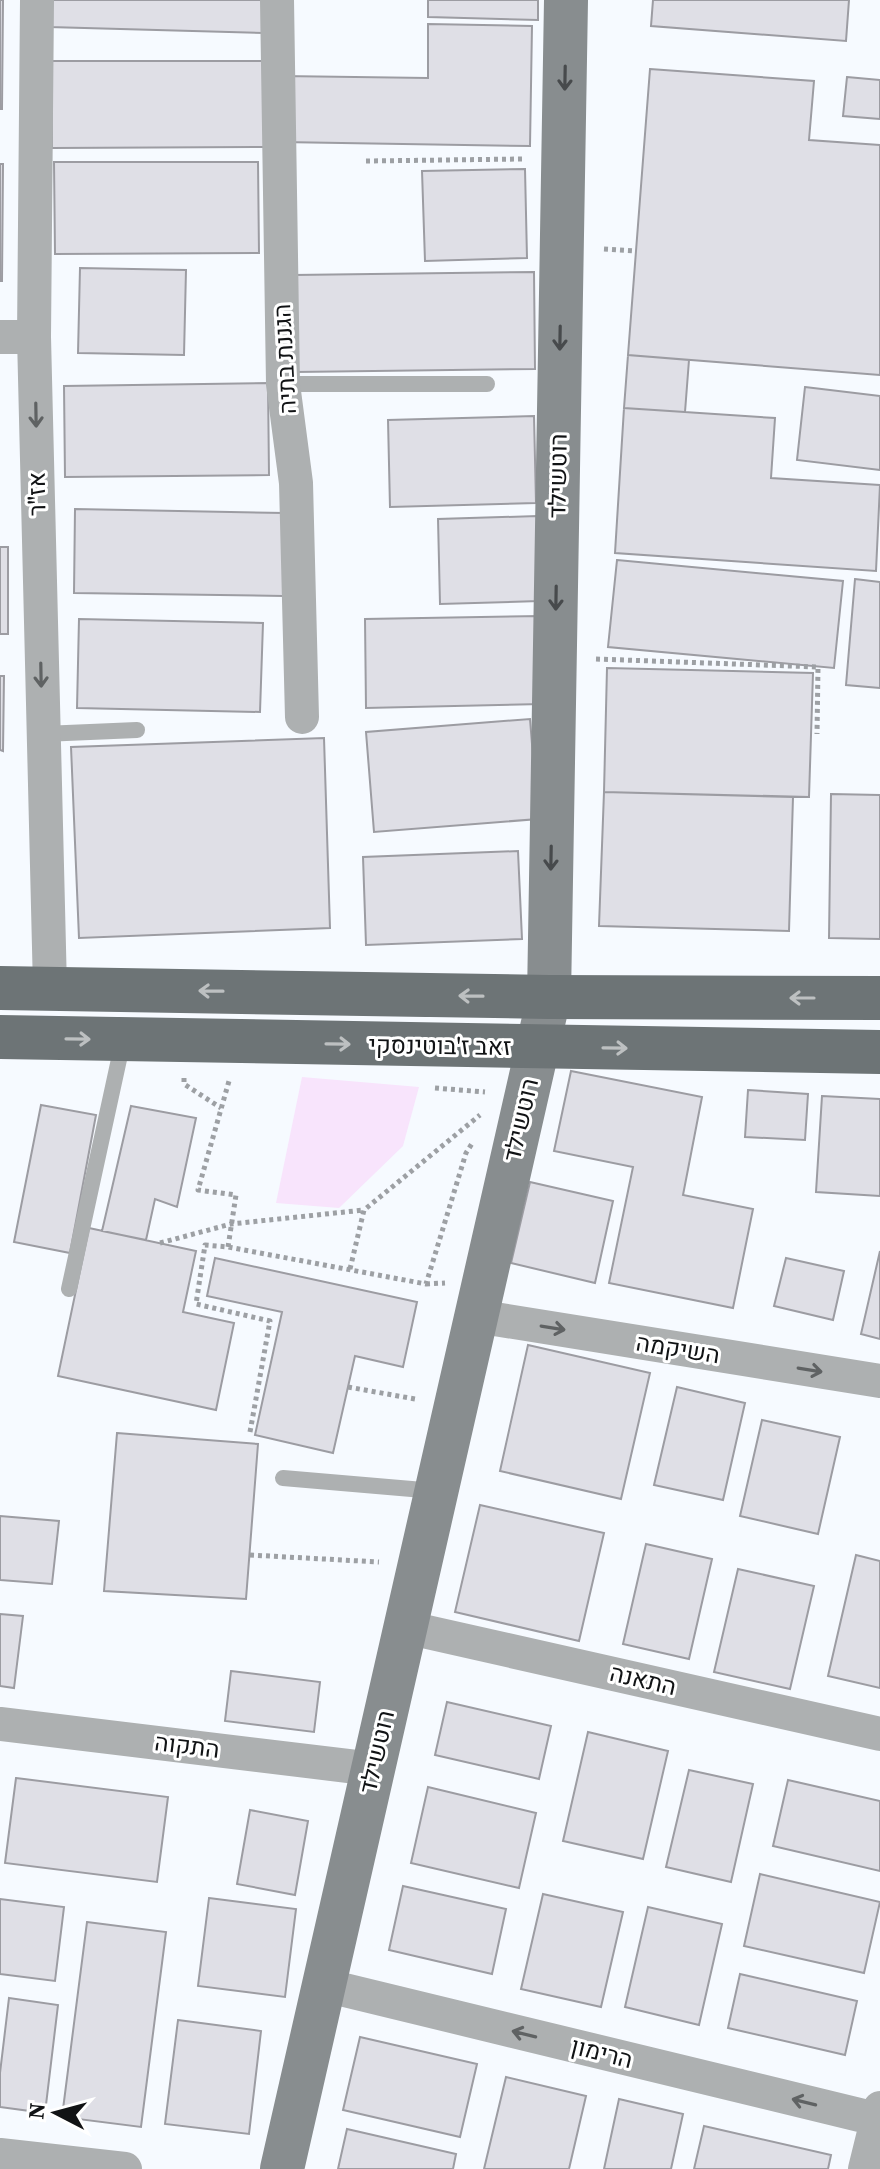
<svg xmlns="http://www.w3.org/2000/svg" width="880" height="2169" font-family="'Source Serif 4',Heebo,serif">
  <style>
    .green { fill: #f8e4fc }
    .building { fill: #dfdfe6; stroke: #9c9ca2; stroke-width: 2 }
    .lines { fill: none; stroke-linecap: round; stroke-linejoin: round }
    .path { stroke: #9da0a4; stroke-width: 5; stroke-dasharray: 4 4; stroke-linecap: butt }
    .lane { stroke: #adb0b1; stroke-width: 16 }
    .street { stroke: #adb0b1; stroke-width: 34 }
    .secondary { stroke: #888d8f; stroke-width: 44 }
    .primary { stroke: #6d7476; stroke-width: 44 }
    .oneway { stroke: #474a4c }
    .oneway2 { stroke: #5f6263 }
    .oneway3 { stroke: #bdc0c1 }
    .labels { text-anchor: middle; stroke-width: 6; stroke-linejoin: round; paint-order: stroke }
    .street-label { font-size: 24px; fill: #111315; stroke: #fff }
  </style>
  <rect width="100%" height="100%" fill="#f6faff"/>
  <!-- green -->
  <path class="green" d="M302,1077L419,1087L403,1146L339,1208L276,1203Z"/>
  <!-- building -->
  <path class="building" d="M0,0H3L2,109H0Z
    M50,0H263V33L49,27Z
    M428,0H538V20L428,17Z
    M653,0H849L846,41L651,26Z
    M428,24L532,26L530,146L281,142L282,76L428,78Z
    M51,61H264V147L52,148Z
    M650,69L814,81L809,140L880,145V375L628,355Z
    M847,77L880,80V119L843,116Z
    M54,162H258L259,253L55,254Z
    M0,164H3L2,281H0Z
    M525,169L527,258L425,261L422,171Z
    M80,268L186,270L184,355L78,353Z
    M534,272L535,369L296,372L294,275Z
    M628,355L689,360L685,412L624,408Z
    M268,383L269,475L65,477L64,386Z
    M805,387L880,396V470L797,460Z
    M624,408L775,418L771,478L880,485L876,571L615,553Z
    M534,416L536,503L390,507L388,420Z
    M75,509L284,513L283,596L74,593Z
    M537,516L539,601L440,604L438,519Z
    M0,547H8V634H0Z
    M617,560L843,581L834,668L608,647Z
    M855,579L880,582V688L846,685Z
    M540,616L542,704L366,708L365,619Z
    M79,619L263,623L260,712L77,708Z
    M607,668L813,673L809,797L604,792Z
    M0,676H4L3,751L0,750Z
    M530,719L538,819L374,832L366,732Z
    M324,738L330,928L79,938L71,747Z
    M604,792L793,797L789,931L599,926Z
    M831,794L880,795V939L829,938Z
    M518,851L522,939L366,945L363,857Z
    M571,1071L702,1097L683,1195L753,1209L733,1308L609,1283L633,1167L554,1151Z
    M748,1090L808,1094L805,1140L745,1137Z
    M822,1096L880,1099V1196L816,1192Z
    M41,1105L96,1115L70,1253L14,1242Z
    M131,1106L196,1118L177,1207L155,1199L146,1240L102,1231Z
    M530,1182L613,1201L595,1283L511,1263Z
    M89,1228L196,1251L183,1312L234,1323L216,1410L58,1376Z
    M880,1251V1339L861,1334Z
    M215,1258L417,1302L403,1367L355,1356L333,1453L255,1435L282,1312L207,1296Z
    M786,1258L844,1271L833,1320L774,1306Z
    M528,1345L650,1373L621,1499L500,1471Z
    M677,1387L745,1403L723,1500L654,1485Z
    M762,1420L840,1437L818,1534L740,1516Z
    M117,1433L258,1444L246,1599L104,1591Z
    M480,1505L604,1533L579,1641L455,1612Z
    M0,1516L59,1521L52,1584L0,1580Z
    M646,1544L712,1559L689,1659L623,1644Z
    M856,1555L880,1561V1688L828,1676Z
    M738,1569L814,1586L790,1689L714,1672Z
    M0,1614L23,1616L14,1688L0,1686Z
    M231,1671L320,1682L314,1732L225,1721Z
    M447,1702L551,1726L539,1779L435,1755Z
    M588,1732L668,1751L643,1859L563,1841Z
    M689,1770L753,1784L731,1882L666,1867Z
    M16,1778L168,1797L157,1882L5,1863Z
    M788,1780L880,1801V1871L773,1846Z
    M428,1787L536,1813L519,1888L411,1863Z
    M250,1810L308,1821L295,1895L237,1884Z
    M760,1874L880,1902L864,1973L744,1946Z
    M403,1886L506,1909L492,1974L389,1950Z
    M543,1894L623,1912L601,2007L521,1989Z
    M209,1898L296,1909L285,1997L198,1986Z
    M0,1899L64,1907L55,1981L0,1974Z
    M648,1907L722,1924L699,2025L625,2007Z
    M87,1922L166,1932L141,2127L62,2117Z
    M740,1974L857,2001L845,2055L728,2028Z
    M9,1998L58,2005L45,2113L0,2107V2073Z
    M178,2020L261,2031L249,2134L165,2124Z
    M360,2037L477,2064L460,2137L343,2110Z
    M506,2077L586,2096L569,2169H484Z
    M619,2099L683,2114L671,2169H604Z
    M704,2126L831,2155L828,2169H694Z
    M347,2129L456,2154L453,2169H338Z"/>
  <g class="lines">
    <!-- path -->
    <path class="path" d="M366,161L522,159
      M604,249L636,251
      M596,659L818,667L817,734
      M184,1078V1084L221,1108
      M435,1088L485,1092
      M160,1243L231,1224L364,1210
      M228,1247L236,1195L198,1190L229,1081
      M350,1269L364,1210L480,1115
      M426,1284L445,1283
      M348,1387L415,1399
      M250,1432L270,1321L196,1304L205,1245L228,1247L426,1284L466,1153L473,1142
      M250,1555L379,1562"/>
    <!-- lane -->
    <path class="lane" d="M283,384H487
      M43,734L137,730
      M69,1289L123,1041
      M283,1478L435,1491"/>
    <!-- street -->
    <path class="street" d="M37,0L34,337L50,988
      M277,0L283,384L296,483L302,717
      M0,337H34
      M476,1316L880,1381
      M405,1627L880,1734
      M0,1724L373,1769
      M324,1985L880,2120
      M0,2155L125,2169
      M865,2169L880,2108"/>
    <!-- secondary -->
    <path class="secondary" d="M282,2169L549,997L566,0"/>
    <!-- primary -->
    <path class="primary" d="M0,988L549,997L880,998
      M0,1037L880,1052"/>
  </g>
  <!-- one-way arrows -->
  <defs><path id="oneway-shaft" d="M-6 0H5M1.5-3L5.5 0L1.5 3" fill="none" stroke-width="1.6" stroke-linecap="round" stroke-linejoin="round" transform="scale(2)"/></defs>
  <g class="oneway">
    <use href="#oneway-shaft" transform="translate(565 78) rotate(91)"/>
    <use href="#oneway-shaft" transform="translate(560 338) rotate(91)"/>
    <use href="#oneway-shaft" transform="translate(556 598) rotate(91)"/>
    <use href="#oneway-shaft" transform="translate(551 858) rotate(91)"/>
  </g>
  <g class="oneway2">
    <use href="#oneway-shaft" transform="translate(36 415) rotate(89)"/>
    <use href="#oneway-shaft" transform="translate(41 675) rotate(89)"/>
    <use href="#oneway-shaft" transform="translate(553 1328) rotate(9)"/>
    <use href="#oneway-shaft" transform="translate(810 1370) rotate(9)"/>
    <use href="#oneway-shaft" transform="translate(524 2034) rotate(-166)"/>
    <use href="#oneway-shaft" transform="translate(804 2102) rotate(-166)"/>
  </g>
  <g class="oneway3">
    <use href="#oneway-shaft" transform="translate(211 991) rotate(-179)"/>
    <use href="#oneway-shaft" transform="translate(471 996) rotate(-179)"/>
    <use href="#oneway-shaft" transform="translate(802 998) rotate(-180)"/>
    <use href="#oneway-shaft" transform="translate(78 1039) rotate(1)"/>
    <use href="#oneway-shaft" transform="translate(338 1044) rotate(1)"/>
    <use href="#oneway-shaft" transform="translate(615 1048) rotate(1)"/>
  </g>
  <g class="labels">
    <!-- street labels -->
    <g class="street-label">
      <text transform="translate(285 359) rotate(-93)" y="8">הגננת בתיה</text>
      <text transform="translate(558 476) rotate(-89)" y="8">רוטשילד</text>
      <text transform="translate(37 494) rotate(-91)" y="8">אז"ר</text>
      <text transform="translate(440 1046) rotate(1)" y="8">זאב ז'בוטינסקי</text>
      <text transform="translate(521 1120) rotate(-77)" y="8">רוטשילד</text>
      <text transform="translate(678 1349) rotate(9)" y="8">השיקמה</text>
      <text transform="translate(643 1680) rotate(13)" y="8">התאנה</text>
      <text transform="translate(187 1746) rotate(7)" y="8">התקוה</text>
      <text transform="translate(377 1752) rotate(-77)" y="8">רוטשילד</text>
      <text transform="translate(602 2053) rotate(14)" y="8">הרימון</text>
    </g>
  </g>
  <!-- north arrow -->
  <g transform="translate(56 2113) rotate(276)" stroke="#ffffff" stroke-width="6" paint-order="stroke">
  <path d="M0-6L14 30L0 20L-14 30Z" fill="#111315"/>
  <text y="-12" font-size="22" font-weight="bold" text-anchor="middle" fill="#111315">N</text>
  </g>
</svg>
